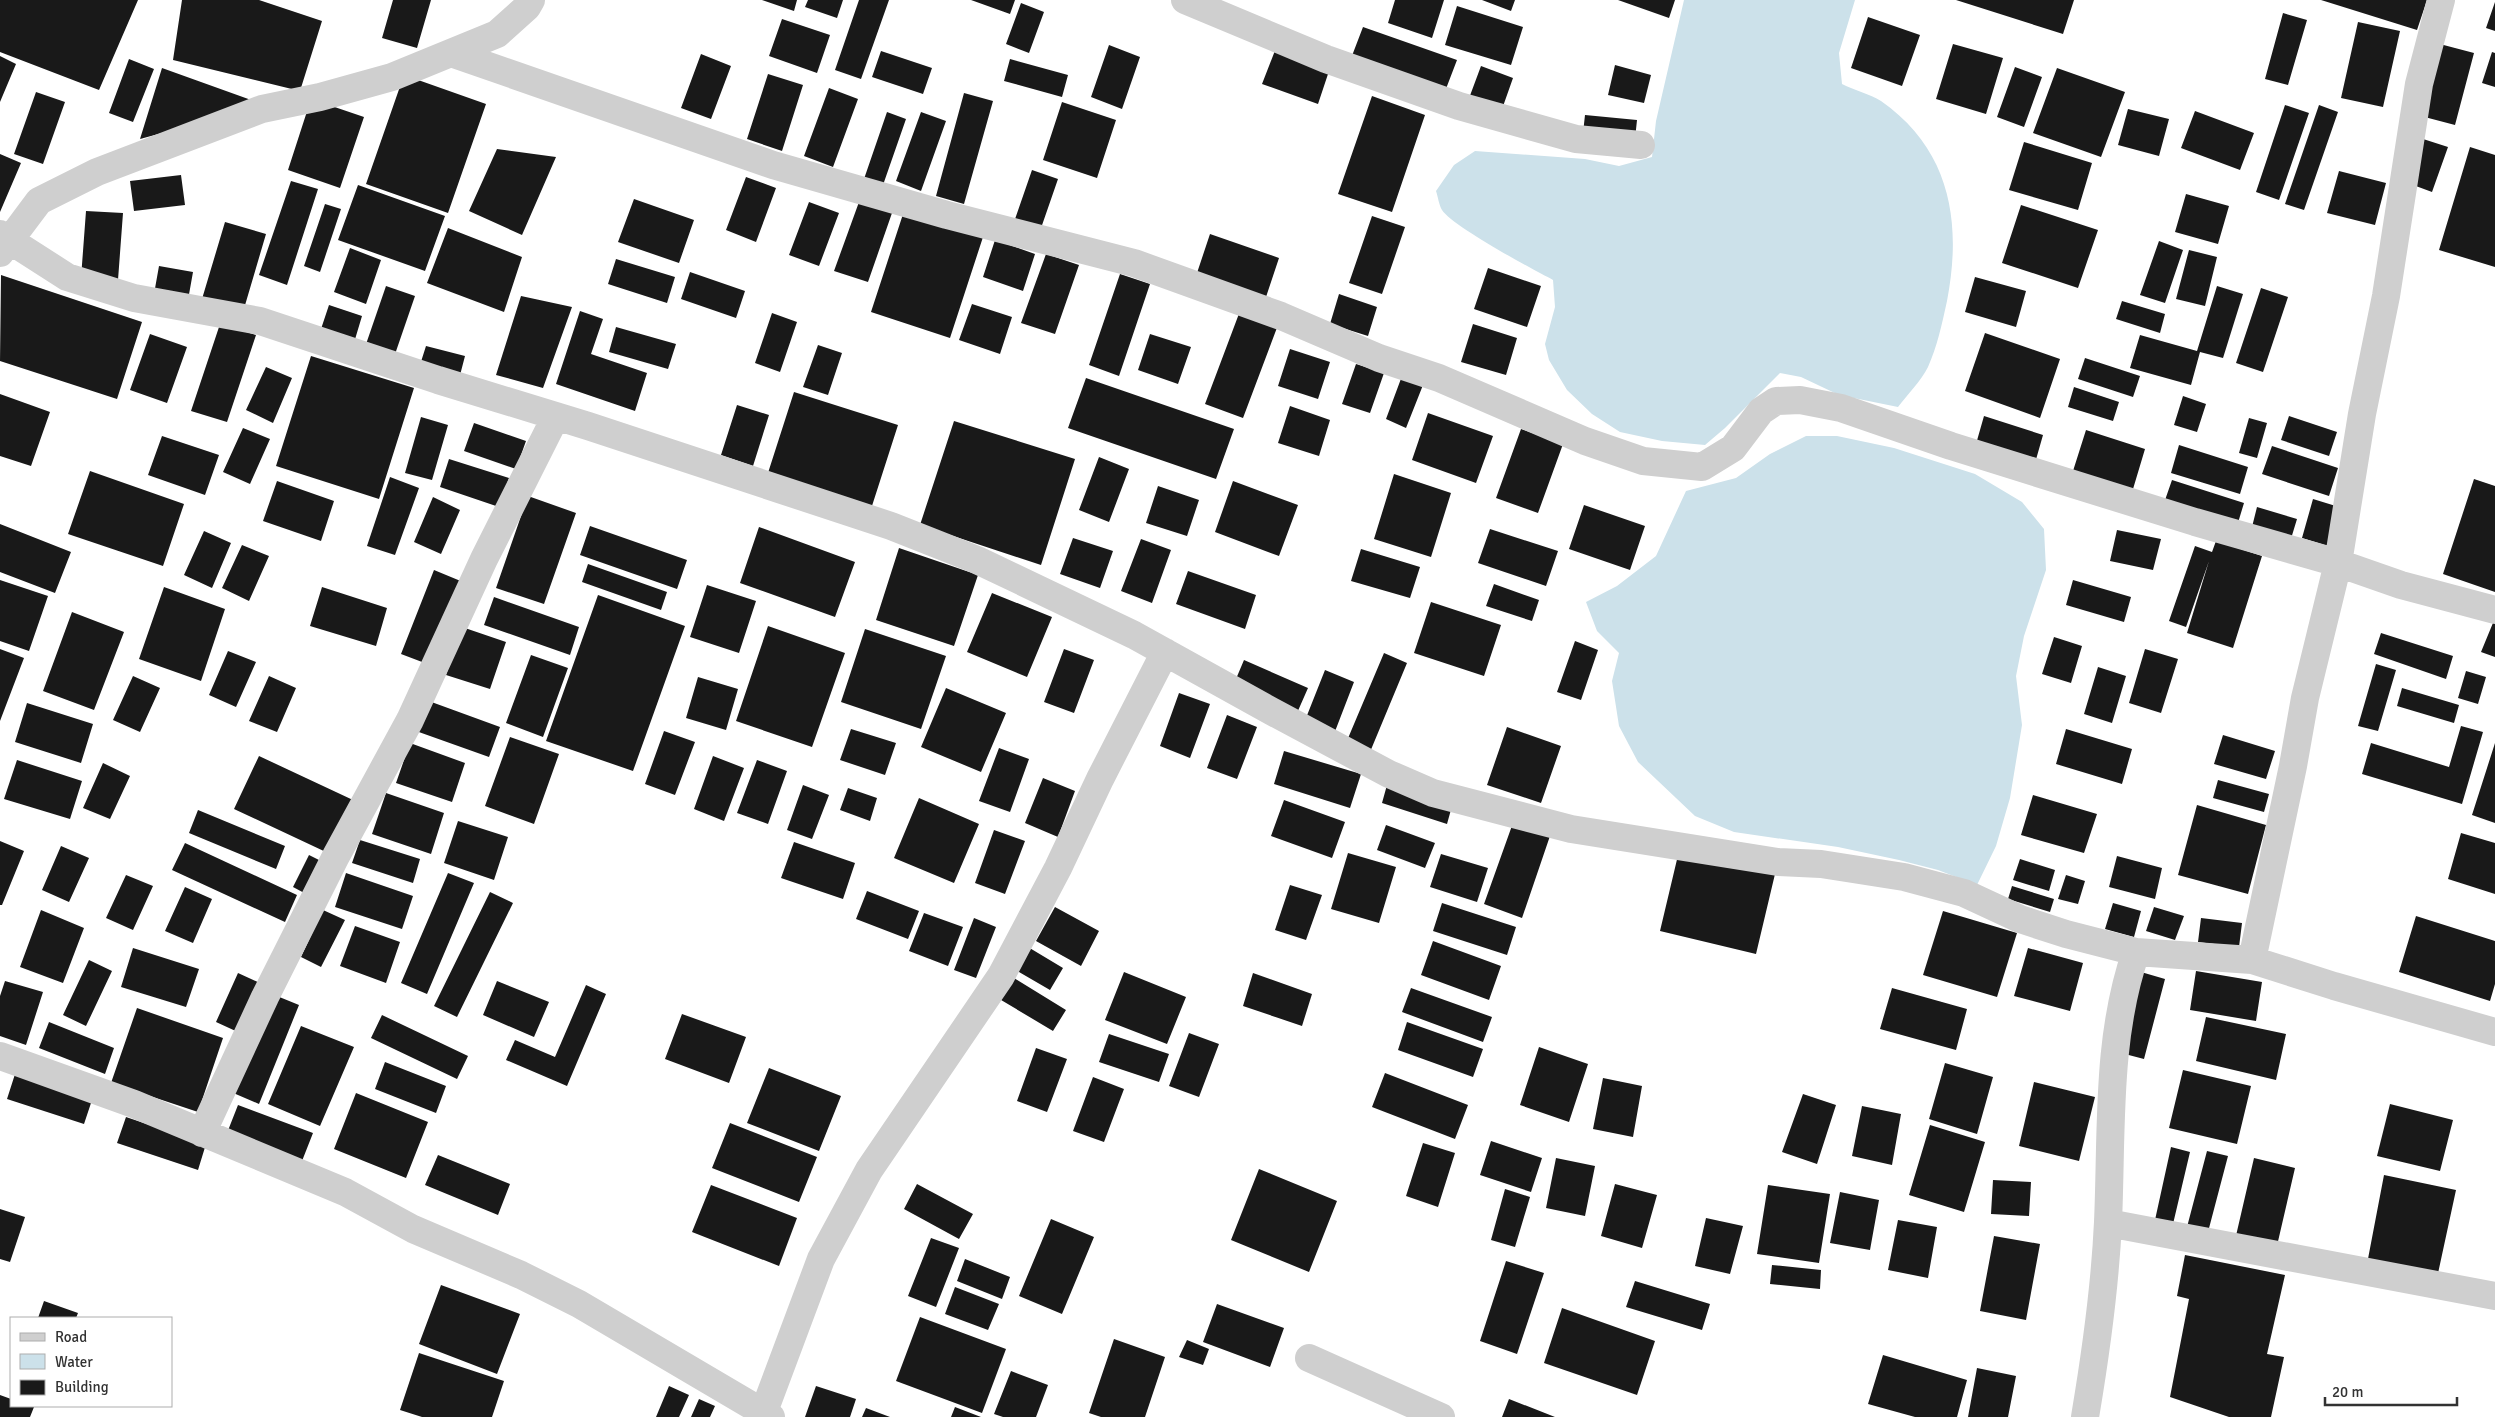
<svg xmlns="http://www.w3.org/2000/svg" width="2495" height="1417" font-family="Signika,sans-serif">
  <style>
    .water { fill: #cce1ea }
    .building { fill: #191919 }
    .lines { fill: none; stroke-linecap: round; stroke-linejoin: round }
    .street { stroke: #cfcfcf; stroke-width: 28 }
  </style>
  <rect width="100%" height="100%" fill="#fff"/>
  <!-- water -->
  <path class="water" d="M1684,0H1855L1839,53L1842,84C1854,90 1870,94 1881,101C1951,150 1962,223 1947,301C1942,324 1937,347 1928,367C1921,381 1907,395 1898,407L1839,395L1801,377L1780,373L1725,428L1705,445L1662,441L1620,432L1592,414L1567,390L1549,360L1545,344L1555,307L1553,280C1532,269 1452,226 1442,210C1439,205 1438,197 1436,191L1454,165L1475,151L1585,159L1619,166L1652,157L1656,121Z
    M1806,436H1837L1894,448L1975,474L2022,502L2044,529L2046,570L2024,636L2016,676L2022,725L2010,798L1996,846L1977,885L1938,870L1899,860L1838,847L1734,832L1695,816L1638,762L1619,726L1612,681L1619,653L1597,631L1586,602L1617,586L1656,556L1686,491L1736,478L1770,454Z"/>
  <!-- building -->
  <path class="building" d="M0,0H138L99,90L0,52Z
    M182,0H259L322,21L300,91L173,60Z
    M393,0H431L417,48L382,38Z
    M762,0H797L794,11Z
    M808,0H843L837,18L805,7Z
    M859,0H889L861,79L835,70Z
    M971,0H1015L1010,14Z
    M1395,0H1444L1432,38L1388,23Z
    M1482,0H1515L1511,11Z
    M1618,0H1675L1669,18Z
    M1956,0H2074L2063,34Z
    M2321,0H2427L2417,30Z
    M2495,2V31L2486,28Z
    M1021,3L1044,12L1029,53L1006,44Z
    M1457,6L1523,27L1511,65L1445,45Z
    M2283,13L2307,20L2288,85L2265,79Z
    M1868,17L1920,35L1902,86L1851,68Z
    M782,19L830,35L817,73L769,56Z
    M2358,22L2400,31L2383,107L2341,98Z
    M1363,27L1457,60L1444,94L1350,61Z
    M2436,43L2474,53L2455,125L2417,115Z
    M1953,44L2003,58L1986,114L1936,99Z
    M1109,45L1140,57L1122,109L1091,97Z
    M1276,48L1330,68L1318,104L1262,84Z
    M881,51L932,68L923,94L872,77Z
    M2492,52L2495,53V87L2482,83Z
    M701,54L731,66L711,119L681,108Z
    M0,56L16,64L0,102Z
    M129,59L154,69L133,122L109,113Z
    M1010,59L1068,75L1062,97L1004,81Z
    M1615,65L1651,75L1644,103L1608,95Z
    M1481,66L1513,78L1501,112L1468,101Z
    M2015,67L2042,77L2024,127L1997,117Z
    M162,68L265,105L140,139Z
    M2057,68L2125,92L2101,157L2033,133Z
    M768,74L803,85L782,151L747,139Z
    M404,75L486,104L448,213L366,184Z
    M829,88L858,99L833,167L804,156Z
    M36,92L65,102L43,164L14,154Z
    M964,93L993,101L964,204L936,196Z
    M1372,96L1425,115L1392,212L1338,194Z
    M311,99L364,117L340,188L288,170Z
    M1062,102L1116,120L1097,178L1043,160Z
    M2285,105L2309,113L2279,200L2256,192Z
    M2319,105L2338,112L2304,210L2285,204Z
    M2128,109L2169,119L2159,156L2118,145Z
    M2195,111L2254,133L2240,170L2181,148Z
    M887,112L906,119L883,185L864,179Z
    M921,112L946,121L921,191L896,181Z
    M1585,115L1637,120L1635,139L1583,133Z
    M2420,138L2448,147L2432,192L2405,182Z
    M2024,142L2092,163L2078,210L2009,190Z
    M2470,147L2495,155V267L2439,250Z
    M497,149L556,157L522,235L469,211Z
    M0,154L21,163L0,212Z
    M1032,170L1058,179L1040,231L1014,222Z
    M2339,171L2386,183L2375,225L2327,213Z
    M181,175L185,205L134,211L130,181Z
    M746,177L776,188L756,242L726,230Z
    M291,181L318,189L287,285L259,275Z
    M358,185L445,216L425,271L338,240Z
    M2186,194L2229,206L2218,244L2175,232Z
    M634,199L694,220L679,263L618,242Z
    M809,202L839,213L819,266L789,255Z
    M859,202L892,213L868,282L834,271Z
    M325,204L341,209L320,272L304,266Z
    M2021,205L2098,230L2078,288L2002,263Z
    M905,208L984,234L950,338L871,312Z
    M86,211L123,213L118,280L81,278Z
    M1372,216L1405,227L1382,294L1349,283Z
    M225,222L266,234L243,312L202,299Z
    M448,228L522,257L504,312L427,283Z
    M1210,234L1279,258L1266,297L1197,273Z
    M995,240L1035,254L1023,291L983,277Z
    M2159,241L2183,250L2165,303L2140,295Z
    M350,248L381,260L366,304L334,292Z
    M2189,250L2217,257L2205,306L2176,299Z
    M1046,254L1079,265L1055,334L1021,323Z
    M616,259L675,277L667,303L608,284Z
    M159,266L193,272L188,300L154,294Z
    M1488,268L1541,286L1527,327L1474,309Z
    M690,272L745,291L736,318L681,299Z
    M1120,274L1150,284L1119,376L1089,365Z
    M1,275L142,322L117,399L0,361Z
    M1975,277L2026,291L2016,327L1965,312Z
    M386,286L415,296L393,360L364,350Z
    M2217,286L2243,294L2223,358L2200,352L2191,385L2130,368L2140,335L2197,351Z
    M2261,288L2288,297L2263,372L2236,363Z
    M1339,294L1377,307L1368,336L1330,324Z
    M521,296L572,307L543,388L496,375Z
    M2122,301L2165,314L2160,333L2116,319Z
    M972,304L1012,317L1000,354L959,340Z
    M329,305L362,316L353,346L319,335Z
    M580,311L603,319L591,354L647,373L635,411L556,384Z
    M1240,311L1278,325L1243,418L1205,404Z
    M772,313L797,322L780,372L755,363Z
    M220,324L256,335L227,422L191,411Z
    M1473,324L1517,338L1506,375L1461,362Z
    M616,327L676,344L668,369L609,352Z
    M1985,333L2060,359L2040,418L1965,391Z
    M150,334L187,347L167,403L130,390Z
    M1150,334L1191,347L1178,384L1138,370Z
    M818,345L842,353L828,395L803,387Z
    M426,346L465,356L459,379L419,368Z
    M1290,349L1330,362L1318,399L1278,386Z
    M311,356L414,388L379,499L276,466Z
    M2085,358L2140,376L2133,397L2078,379Z
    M1356,364L1384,373L1370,413L1342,404Z
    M266,367L292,378L273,423L246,410Z
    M1402,376L1423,385L1406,428L1386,419Z
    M1086,378L1234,429L1216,479L1068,428Z
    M2074,387L2119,402L2113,421L2068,407Z
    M794,392L898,425L871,509L767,476Z
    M0,394L50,412L31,466L0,456Z
    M2183,396L2206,404L2197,432L2174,425Z
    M737,405L769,415L753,466L721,455Z
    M1290,406L1330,420L1319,456L1278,443Z
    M1428,413L1493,436L1476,483L1412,460Z
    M1984,416L2043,435L2035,463L1976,444Z
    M2289,416L2337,432L2329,456L2281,440Z
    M421,417L448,425L432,480L405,473Z
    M2249,418L2267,423L2257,458L2239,453Z
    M954,421L1075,459L1041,565L920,525Z
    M474,423L526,441L516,469L464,451Z
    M243,428L270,439L250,484L223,472Z
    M1521,429L1563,444L1538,513L1496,498Z
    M2086,430L2145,449L2133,489L2073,471Z
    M162,436L219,455L205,495L148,475Z
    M2179,445L2248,467L2240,494L2171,473Z
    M2272,446L2338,468L2329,496L2262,474Z
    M1099,457L1129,469L1109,522L1079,510Z
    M449,459L509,478L499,507L440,487Z
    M90,471L184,504L163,566L68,534Z
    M1394,474L1451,493L1431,557L1374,539Z
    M390,477L419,488L395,555L367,546Z
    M2474,479L2495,486V592L2443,574Z
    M2172,480L2244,503L2237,526L2164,503Z
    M277,481L334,501L321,541L263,521Z
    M1233,481L1298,505L1279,556L1215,532Z
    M1158,486L1199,500L1187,536L1146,523Z
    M528,496L576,513L544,604L496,588Z
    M433,497L460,510L441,554L414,542Z
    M2313,499L2339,507L2328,546L2302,538Z
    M1584,505L1645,526L1630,570L1569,549Z
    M2257,507L2297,519L2290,542L2251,531Z
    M0,524L71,552L55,593L0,572Z
    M590,526L687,560L677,589L580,555Z
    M759,527L855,562L835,617L740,583Z
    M1490,529L1558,551L1546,586L1478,563Z
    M2117,530L2161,539L2153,570L2110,561Z
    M204,531L231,543L212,588L184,575Z
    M1073,538L1113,551L1100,588L1060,574Z
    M1141,539L1171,550L1152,603L1121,591Z
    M2216,541L2262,556L2233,648L2187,633L2209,561L2186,627L2169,621L2195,546L2212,552Z
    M242,545L269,556L249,601L222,588Z
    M899,548L978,575L954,646L876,620Z
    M1361,549L1420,567L1410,598L1351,581Z
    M588,564L667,592L661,610L582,582Z
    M434,570L463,582L430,665L401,654Z
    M1188,571L1256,595L1245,629L1176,604Z
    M0,580L48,596L29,651L0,641Z
    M2073,580L2131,597L2124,622L2066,605Z
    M1494,584L1539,600L1532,621L1486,606Z
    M707,585L756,601L739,653L690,637Z
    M164,587L225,609L201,681L139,659Z
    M322,587L387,608L376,646L310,626Z
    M992,593L1052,617L1027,677L967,652Z
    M598,595L685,626L633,771L546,741Z
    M494,597L579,627L570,655L484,625Z
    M1431,602L1501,625L1484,676L1414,653Z
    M72,612L124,632L94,710L43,691Z
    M2495,618V657L2481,652Z
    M768,626L845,653L812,747L736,721Z
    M462,627L506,642L490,689L446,675Z
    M865,629L946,656L921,729L841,702Z
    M2381,633L2453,656L2446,679L2374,654Z
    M2054,637L2082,646L2071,683L2042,674Z
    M1575,641L1598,650L1581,700L1557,692Z
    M0,649L24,658L0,721Z
    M1064,649L1094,660L1074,713L1044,702Z
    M2145,649L2178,659L2161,713L2129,703Z
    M228,651L256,662L236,707L209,695Z
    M1384,653L1407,663L1370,752L1346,743Z
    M531,655L568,668L543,737L506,723Z
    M1244,660L1308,688L1297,713L1233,686Z
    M2376,664L2396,670L2378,731L2358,726Z
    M2098,667L2126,676L2112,723L2084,714Z
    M1325,670L1354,682L1334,734L1304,723Z
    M2466,671L2486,677L2478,704L2458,698Z
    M133,676L160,688L140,732L113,720Z
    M269,676L296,688L277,732L249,721Z
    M698,677L738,689L726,730L686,718Z
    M946,688L1006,713L981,772L921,747Z
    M2402,688L2459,705L2454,723L2397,706Z
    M1179,693L1210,704L1190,758L1160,746Z
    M426,700L500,727L489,757L416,731Z
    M27,703L93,724L81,763L15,742Z
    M1227,715L1257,727L1237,779L1207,768Z
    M2461,726L2483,732L2462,804L2362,774L2371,743L2449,767Z
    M1507,727L1561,746L1541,803L1487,785Z
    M851,729L896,743L885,775L840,760Z
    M2066,729L2132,749L2122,784L2056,764Z
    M664,731L695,742L675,795L645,784Z
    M2223,735L2275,751L2266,779L2214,764Z
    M510,737L559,754L534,824L485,806Z
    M410,743L465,763L452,802L396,783Z
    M2495,743V823L2472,815Z
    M999,748L1029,759L1010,812L979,801Z
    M1284,751L1361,774L1350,808L1274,784Z
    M259,756L353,800L328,853L234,809Z
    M713,756L744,768L724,821L694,809Z
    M17,760L82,781L70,819L4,799Z
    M757,760L787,771L768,824L737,813Z
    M103,763L130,776L110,819L83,808Z
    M1043,778L1075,791L1058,837L1025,823Z
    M2218,780L2269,794L2264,812L2213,798Z
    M803,785L829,795L812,839L787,830Z
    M1387,785L1452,806L1447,824L1382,803Z
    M848,788L877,798L870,821L840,810Z
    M386,793L444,813L431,854L372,834Z
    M2033,795L2097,814L2084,853L2021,835Z
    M919,798L979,824L954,883L894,858Z
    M1284,800L1345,822L1332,858L1271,836Z
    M2197,805L2266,825L2248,894L2178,875Z
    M198,810L285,846L276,869L189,833Z
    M1514,820L1551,833L1522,918L1484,904Z
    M458,821L508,837L494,880L444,863Z
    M1386,825L1435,843L1425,868L1377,850Z
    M994,830L1025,841L1005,894L975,883Z
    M2461,833L2495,843V894L2448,879Z
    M360,840L420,859L413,883L352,863Z
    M0,841L24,851L2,905H0Z
    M794,842L855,863L843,899L781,878Z
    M185,843L297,895L285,922L172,870Z
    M61,846L89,858L69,902L42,890Z
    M1679,851L1775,874L1756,954L1660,931Z
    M1348,853L1396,867L1379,923L1331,909Z
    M1441,854L1488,868L1477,902L1430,887Z
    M309,855L325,863L308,895L293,887Z
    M2117,856L2162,868L2155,899L2109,887Z
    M2020,859L2055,870L2049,891L2013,880Z
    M346,873L413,896L402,929L335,907Z
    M448,873L474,883L427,994L401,983Z
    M126,875L153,886L133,930L106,918Z
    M2066,875L2085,881L2078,904L2058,899Z
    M1290,885L1322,895L1306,940L1275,930Z
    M2012,886L2054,899L2050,912L2008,899Z
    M185,887L212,899L193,943L165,931Z
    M867,891L919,911L908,939L856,919Z
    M490,892L513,903L457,1017L434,1006Z
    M1442,903L1516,927L1507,955L1433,931Z
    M2113,903L2141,911L2134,937L2105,929Z
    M1055,907L1099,931L1081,966L1036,941Z
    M2154,907L2184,916L2175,940L2146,931Z
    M41,910L84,928L63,983L20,967Z
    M323,910L345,920L321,967L301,957Z
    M1943,911L2017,933L1997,997L1923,975Z
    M924,913L963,927L948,966L909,951Z
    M2416,916L2495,941V984L2490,1001L2399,972Z
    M974,918L996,927L976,978L954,970Z
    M2201,918L2242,923L2239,947L2198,942Z
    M355,926L400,942L386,983L340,966Z
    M1433,941L1501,966L1489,1000L1421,975Z
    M1028,947L1063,968L1050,990L1014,969Z
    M133,948L199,969L186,1007L121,987Z
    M2028,948L2083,963L2070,1011L2014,996Z
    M89,960L112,971L86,1026L63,1015Z
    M2196,971L2262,982L2256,1021L2190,1010Z
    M1124,972L1186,997L1167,1044L1105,1020Z
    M2141,972L2165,979L2144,1059L2121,1053Z
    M238,973L262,984L240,1033L216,1022Z
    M1253,973L1312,994L1302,1026L1243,1006Z
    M1009,975L1066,1010L1053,1031L996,997Z
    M5,981L43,992L26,1045L0,1036V996Z
    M497,981L549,1002L534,1037L483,1015Z
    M586,985L606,994L567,1086L506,1060L515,1040L555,1057Z
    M1411,988L1492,1017L1483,1042L1402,1012Z
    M1892,988L1967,1009L1956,1050L1880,1029Z
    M272,994L299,1005L259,1104L231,1092Z
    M137,1008L223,1038L198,1112L111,1083Z
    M682,1014L746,1037L729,1083L665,1059Z
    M382,1015L468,1056L457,1079L371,1038Z
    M2206,1017L2286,1034L2276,1080L2196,1061Z
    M49,1022L114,1048L105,1074L39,1048Z
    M1407,1022L1483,1049L1473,1077L1398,1050Z
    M301,1026L354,1047L320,1126L268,1104Z
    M1189,1033L1219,1044L1199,1097L1169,1086Z
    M1109,1034L1169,1054L1159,1082L1099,1062Z
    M1539,1047L1588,1064L1569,1122L1520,1105Z
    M1036,1048L1067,1059L1047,1112L1017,1101Z
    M385,1062L446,1086L436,1113L375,1089Z
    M1945,1063L1993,1077L1977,1134L1929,1119Z
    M769,1068L841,1096L819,1151L747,1123Z
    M2183,1070L2251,1086L2237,1144L2169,1128Z
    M16,1071L93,1097L84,1124L7,1099Z
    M1385,1073L1468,1105L1455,1139L1372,1107Z
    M1093,1077L1124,1089L1104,1142L1073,1131Z
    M1603,1078L1642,1086L1633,1137L1593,1129Z
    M2034,1082L2095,1097L2079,1161L2019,1146Z
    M356,1093L428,1122L406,1178L334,1149Z
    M1803,1094L1836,1105L1817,1164L1782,1152Z
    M2390,1104L2453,1120L2440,1171L2377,1156Z
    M238,1105L313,1133L302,1161L227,1133Z
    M1862,1106L1901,1114L1892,1165L1852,1156Z
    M126,1117L206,1144L198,1170L117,1143Z
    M730,1123L817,1157L799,1202L712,1168Z
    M1930,1125L1985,1142L1964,1212L1909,1195Z
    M1491,1141L1542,1158L1531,1192L1480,1175Z
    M1423,1143L1455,1153L1438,1207L1406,1196Z
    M2171,1147L2190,1152L2173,1224L2155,1220Z
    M2207,1151L2228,1156L2208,1232L2187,1227Z
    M438,1155L510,1184L498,1215L425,1185Z
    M1556,1158L1595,1166L1585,1216L1546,1208Z
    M2254,1158L2295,1168L2276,1250L2235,1240Z
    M1259,1169L1337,1201L1309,1272L1231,1240Z
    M2384,1175L2456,1190L2437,1278L2367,1264Z
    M1993,1180L2031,1182L2029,1216L1991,1214Z
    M917,1184L973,1214L959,1239L904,1209Z
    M1615,1184L1657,1195L1642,1248L1601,1236Z
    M711,1185L797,1218L779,1266L692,1232Z
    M1768,1185L1830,1194L1819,1263L1757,1254Z
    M1505,1189L1530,1197L1515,1247L1491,1240Z
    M1840,1192L1879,1200L1870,1250L1830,1243Z
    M0,1209L25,1217L10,1262L0,1259Z
    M1706,1218L1743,1226L1730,1274L1695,1266Z
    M1051,1219L1094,1237L1062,1314L1019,1296Z
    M1898,1220L1937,1227L1928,1278L1888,1270Z
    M1994,1236L2040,1244L2026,1320L1980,1311Z
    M931,1238L959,1248L936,1307L908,1296Z
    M2185,1255L2285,1275L2267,1354L2284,1357L2271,1417H2229L2170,1397L2189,1299L2177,1296Z
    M965,1259L1010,1277L1002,1299L957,1281Z
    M1506,1261L1544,1273L1517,1354L1480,1341Z
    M1772,1265L1821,1270L1820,1289L1770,1284Z
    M1635,1281L1710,1304L1702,1330L1626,1307Z
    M441,1285L520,1314L497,1374L419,1344Z
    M955,1287L999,1304L988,1330L945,1314Z
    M44,1301L78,1313L76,1318H38Z
    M1217,1304L1284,1328L1270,1367L1203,1342Z
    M1562,1308L1655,1341L1637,1395L1544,1363Z
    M920,1317L1006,1349L982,1413L896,1381Z
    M1114,1339L1165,1357L1145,1417H1101L1089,1413Z
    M1187,1340L1209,1349L1203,1365L1179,1357Z
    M419,1353L504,1381L492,1417H422L400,1410Z
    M1883,1355L1967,1380L1957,1417H1915L1868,1404Z
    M1977,1368L2016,1376L2008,1417H1968Z
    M1011,1371L1048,1385L1036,1417H1003L994,1414Z
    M669,1386L689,1395L679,1417H656Z
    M816,1386L856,1399L850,1417H805Z
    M0,1395L11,1399V1406L34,1407L30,1417H0Z
    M699,1399L715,1406L710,1417H691Z
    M1509,1399L1555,1417H1502Z
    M955,1407L981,1417H951Z
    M866,1408L890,1417H862Z"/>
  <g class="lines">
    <!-- street -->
    <path class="street" d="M1185,0L1326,59L1459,106L1576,139L1641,145
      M451,53L773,165L947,215L1134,263L1281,316L1379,358L1439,378L1585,441L1643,461L1702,467L1733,448L1761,411L1776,401L1800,400L1841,408L1951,446L2195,522L2338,563L2401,585L2495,610
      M0,234L67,277L134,298L260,321L438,380L588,426L891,526L977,560L1134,635L1271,711L1389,774L1433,793L1571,829L1778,862L1821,864L1904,877L1964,893L2020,919L2066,934L2136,952
      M0,253L39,201L97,172L262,109L320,97L392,77L497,34L527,7L531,0
      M2252,960L2334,986L2495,1032
      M0,1056L134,1104L345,1192L413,1229L521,1275L579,1304L771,1417
      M202,1133L265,997L336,856L410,720L484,559L556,416
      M2108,1223L2495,1296
      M1309,1358L1441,1417
      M763,1414L821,1259L869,1170L1001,976L1058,868L1100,779L1165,652
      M2085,1417C2096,1352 2105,1287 2108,1222C2112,1132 2106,1038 2136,952L2252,960L2293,766L2305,698L2338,563L2362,414L2386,296L2419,84L2441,0"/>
  </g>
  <!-- legend -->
  <rect x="10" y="1317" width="162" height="90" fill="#ffffff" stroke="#adadad"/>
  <rect x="20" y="1333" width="25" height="8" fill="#cfcfcf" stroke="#adadad"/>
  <text x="55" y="1342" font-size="15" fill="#323232">Road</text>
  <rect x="20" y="1354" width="25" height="15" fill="#cce1ea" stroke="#adadad"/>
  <text x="55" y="1367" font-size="15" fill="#323232">Water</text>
  <rect x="20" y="1380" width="25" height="15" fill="#191919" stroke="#adadad"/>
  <text x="55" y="1392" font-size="15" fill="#323232">Building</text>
  <!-- scale -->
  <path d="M2325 1397v8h132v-8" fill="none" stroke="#323232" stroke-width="2.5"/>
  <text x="2332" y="1397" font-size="15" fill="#323232" stroke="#ffffff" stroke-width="4" paint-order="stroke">20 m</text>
</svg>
